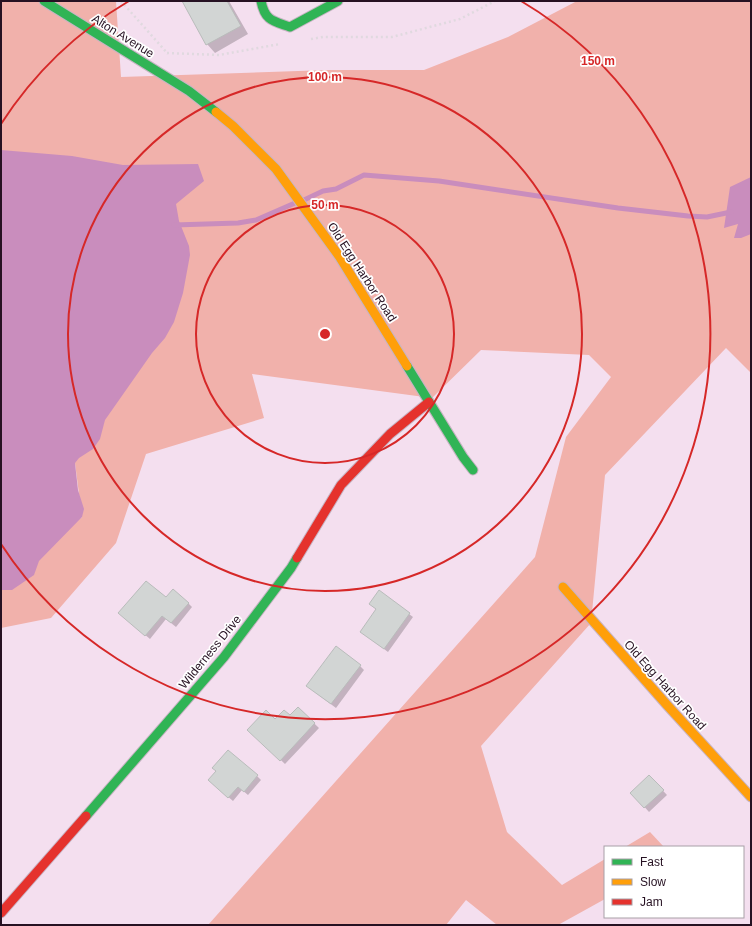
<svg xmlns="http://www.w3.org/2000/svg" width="752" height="926" font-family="Helvetica,sans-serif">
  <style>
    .forest { fill: #f1b1ab }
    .water { fill: #c98dbd }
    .shadow { fill: #0003 }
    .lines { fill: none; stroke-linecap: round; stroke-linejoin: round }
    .stream { stroke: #c98dbd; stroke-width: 5 }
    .building { fill: #d2d5d4; stroke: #b9bcbb }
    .fast-casing { stroke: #c7b4c3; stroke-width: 11 }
    .slow-casing { stroke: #c7b4c3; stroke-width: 11 }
    .jam-casing { stroke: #c7b4c3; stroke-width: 11 }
    .path { stroke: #e0d9df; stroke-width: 2.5; stroke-dasharray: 2 3; stroke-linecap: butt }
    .fast { stroke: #30b455; stroke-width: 9 }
    .slow { stroke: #ff9f0a; stroke-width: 9 }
    .jam { stroke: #e5322d; stroke-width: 9 }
    .ring { fill: none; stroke: #d62828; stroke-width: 2 }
    .labels { text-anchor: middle; stroke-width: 3.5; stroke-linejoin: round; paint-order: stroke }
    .street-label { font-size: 12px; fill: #261122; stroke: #fff }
    .centre { fill: #d62828; stroke: #fff; stroke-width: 2 }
    .ring-label { font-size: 12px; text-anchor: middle; font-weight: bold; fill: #d62828; stroke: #fff; stroke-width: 3.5; stroke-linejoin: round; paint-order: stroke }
  </style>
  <rect width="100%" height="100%" fill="#f4dfef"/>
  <!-- forest -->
  <path class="forest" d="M1,1H116L121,77L328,70H424L508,37L577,1H751V373L726,348L605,475L591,623L481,746L507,832L562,885L605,859V899L558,925H497L466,900L446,925H208L535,557L566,437L611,377L589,355L481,350L432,398L252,374L264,418L146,454L116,543L51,618L1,628V582L82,517L75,463L1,150Z
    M650,832L664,847H625Z"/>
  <!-- water -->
  <path class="water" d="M1,150L72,156L123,165L198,164L204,181L176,204L179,221L189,246L190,255L183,293L174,322L165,338L152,353L105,420L100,439L93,449L79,458L75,463L78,490L84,509L82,517L39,561L34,575L12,590H1Z
    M751,177V234L741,238H734L738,224L724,228L730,187Z"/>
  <!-- shadow -->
  <path class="shadow" d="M183,1H229L248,34L215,53L207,44Z
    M166,599L188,603L192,607L176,627L166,619L150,639L124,617Z
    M370,604L409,614L413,617L388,652L361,632L377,610Z
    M360,666L364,670L336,708L312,690Z
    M298,708L319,728L285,764L249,730L290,717Z
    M257,776L261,780L248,795L242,790L233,801L213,784Z
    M649,776L667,795L649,812L632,793Z"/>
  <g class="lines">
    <!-- stream -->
    <path class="stream" d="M304,200L323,191L336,189L364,175L439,181L618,208L688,216L707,217L731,212
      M174,225L238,223L256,220L295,203"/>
  </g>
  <!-- building -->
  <path class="building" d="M182,1H227L241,26L206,45Z
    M146,581L166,597L173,589L189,603L171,623L162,616L145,636L118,613Z
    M379,590L410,613L384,649L360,632L376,609L369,604Z
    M336,646L361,665L331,704L306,686Z
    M298,707L315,723L280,761L247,730L266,710L275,719L284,710L290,715Z
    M228,750L258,775L244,792L238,787L228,798L208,780L216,771L212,768Z
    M649,775L664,790L644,808L630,793Z"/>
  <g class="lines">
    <defs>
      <path id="fast" d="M44,1L189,91L216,112
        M261,1C265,21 273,21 290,27L338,1
        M407,366L463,457L473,470
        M86,816L224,657L291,568L297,558"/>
      <path id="slow" d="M216,112L233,126L276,169L339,256L407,366
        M563,587L667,705L751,797"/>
      <path id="jam" d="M297,558L341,485L390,434L429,402
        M1,913L86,816"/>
    </defs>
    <!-- fast casing -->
    <use href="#fast" class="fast-casing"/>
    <!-- slow casing -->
    <use href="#slow" class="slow-casing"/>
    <!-- jam casing -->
    <use href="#jam" class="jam-casing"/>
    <!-- path -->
    <path class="path" d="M121,1L168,54
      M311,39L323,37H392L460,19L495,1
      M167,53L219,55L280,44"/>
    <!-- fast -->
    <use href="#fast" class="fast"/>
    <!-- slow -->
    <use href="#slow" class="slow"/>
    <!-- jam -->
    <use href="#jam" class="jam"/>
  </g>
  <!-- distance rings -->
  <g class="ring">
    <circle cx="325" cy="334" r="129"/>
    <circle cx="325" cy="334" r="257"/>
    <path d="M1 124A386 386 0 0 1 129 1M521 1A386 386 0 1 1 1 544"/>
  </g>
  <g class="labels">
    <!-- street labels -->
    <g class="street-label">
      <text transform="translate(123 36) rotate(32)" y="4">Alton Avenue</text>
      <text transform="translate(362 272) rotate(57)" y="4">Old Egg Harbor Road</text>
      <text transform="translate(210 652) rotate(-51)" y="4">Wilderness Drive</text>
      <text transform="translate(665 685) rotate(48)" y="4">Old Egg Harbor Road</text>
    </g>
  </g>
  <circle cx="325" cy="334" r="6" class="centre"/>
  <g class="ring-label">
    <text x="598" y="65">150 m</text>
    <text x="325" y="81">100 m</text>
    <text x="325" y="209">50 m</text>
  </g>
  <!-- border -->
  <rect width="752" height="926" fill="none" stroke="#261122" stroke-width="4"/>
  <!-- legend -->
  <rect x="604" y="846" width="140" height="72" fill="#ffffff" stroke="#a8a0a7"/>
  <rect x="612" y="859" width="20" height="6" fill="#30b455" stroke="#a8a0a7"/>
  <text x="640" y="866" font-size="12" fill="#261122">Fast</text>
  <rect x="612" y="879" width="20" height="6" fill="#ff9f0a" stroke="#a8a0a7"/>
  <text x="640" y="886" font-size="12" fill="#261122">Slow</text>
  <rect x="612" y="899" width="20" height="6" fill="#e5322d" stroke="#a8a0a7"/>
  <text x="640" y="906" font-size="12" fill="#261122">Jam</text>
</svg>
